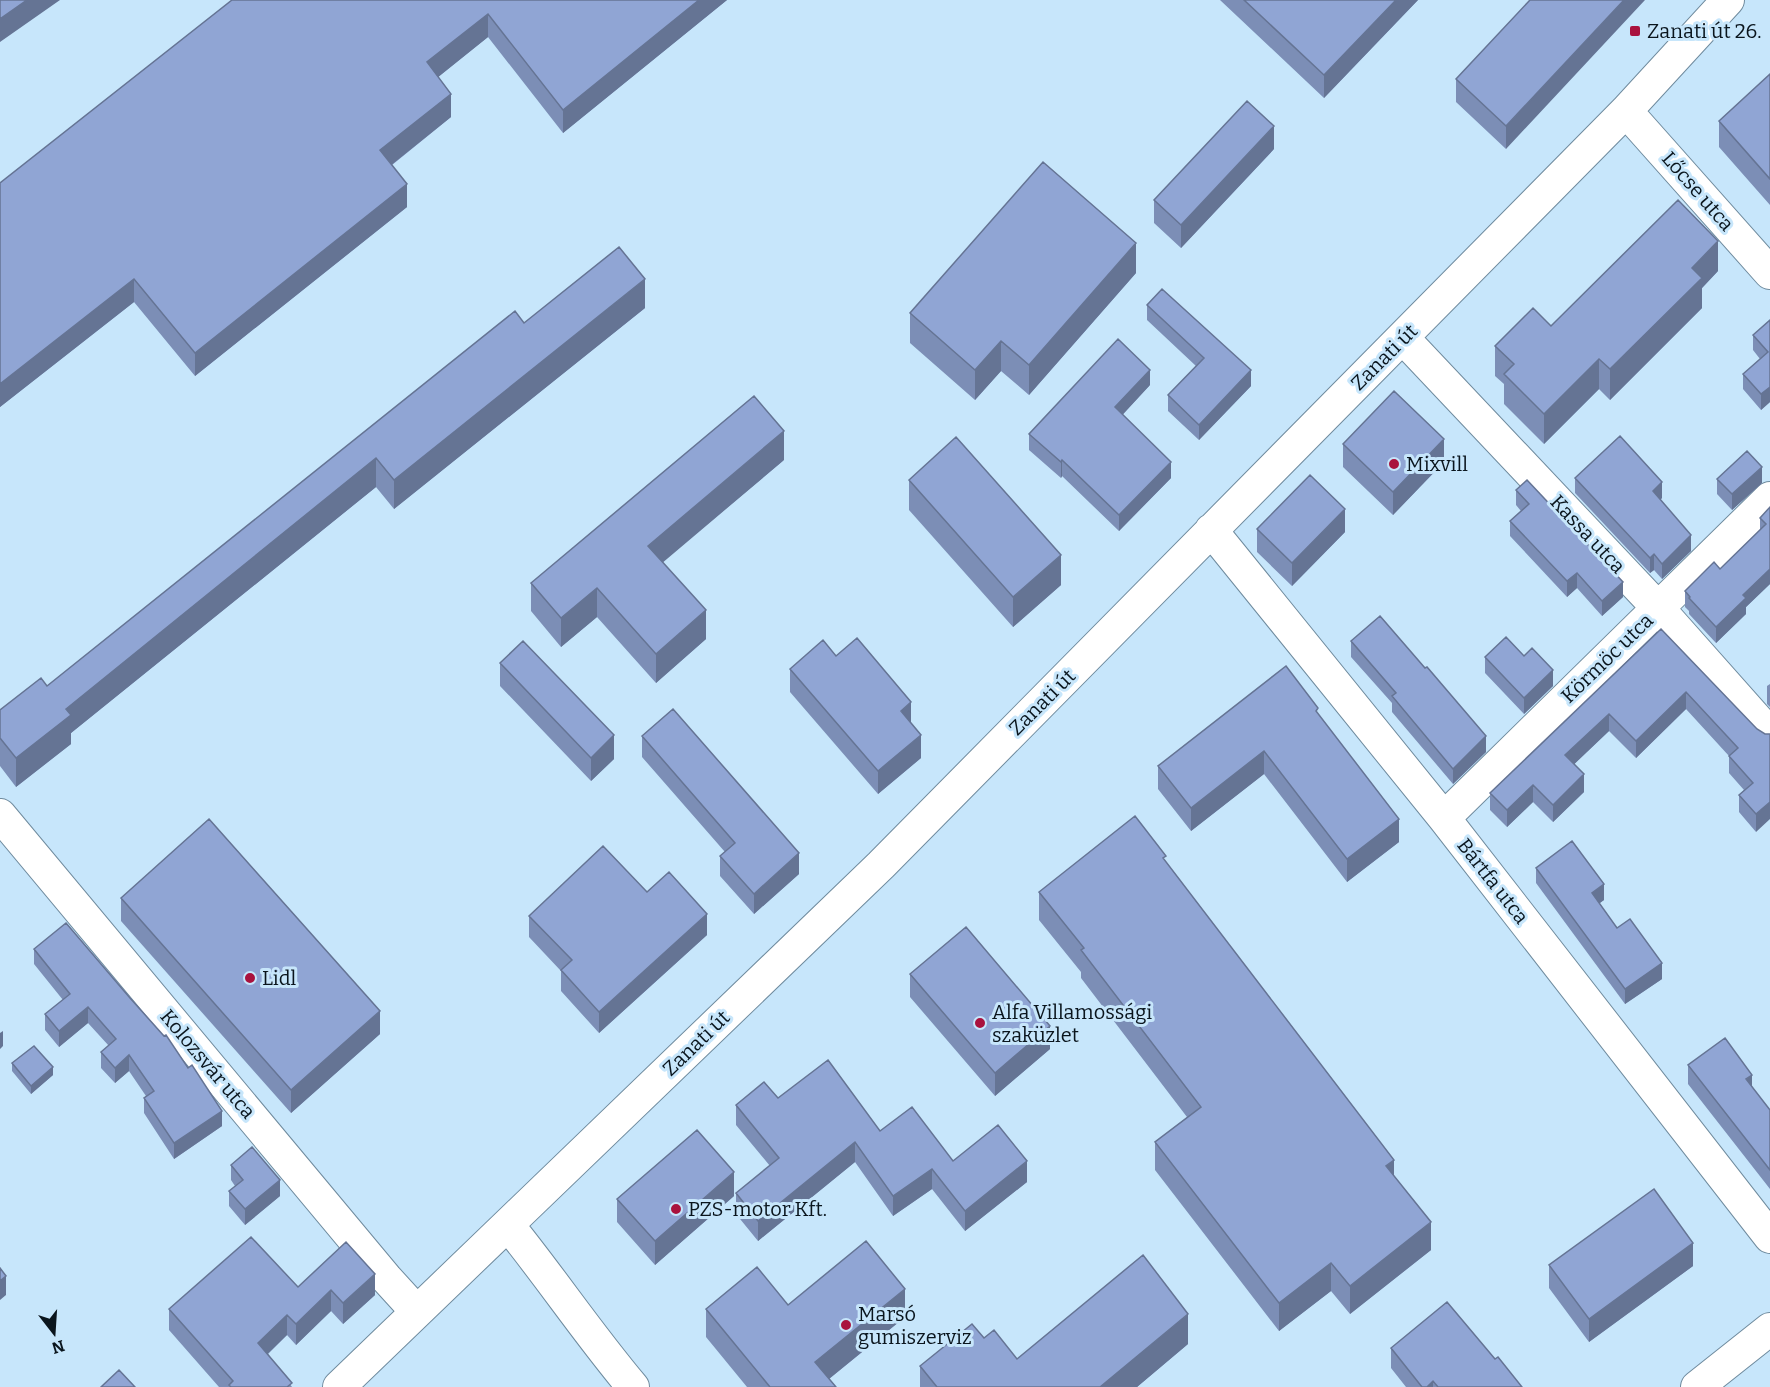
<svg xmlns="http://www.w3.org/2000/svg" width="1770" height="1387" font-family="Bitter,serif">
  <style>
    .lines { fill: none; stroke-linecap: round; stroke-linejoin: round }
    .minor-casing { stroke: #6f8b9e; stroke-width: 34 }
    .minor { stroke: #fff; stroke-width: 32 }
    .wall { fill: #7c8eb6 }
    .shaded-wall { fill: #657494 }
    .building { fill: #90a5d4; stroke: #657494; stroke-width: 1.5 }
    .poi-dot { fill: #a9123e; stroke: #c7e6fb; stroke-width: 2 }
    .labels { text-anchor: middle; stroke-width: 6; stroke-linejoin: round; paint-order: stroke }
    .poi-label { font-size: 20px; fill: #0a151d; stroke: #c7e6fb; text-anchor: start }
    .street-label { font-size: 20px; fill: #0a151d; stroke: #c7e6fb }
  </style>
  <rect width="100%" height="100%" fill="#c7e6fb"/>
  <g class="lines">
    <defs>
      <path id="minor" d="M1626,111L1770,273
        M1403,338L1658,608L1770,734
        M1211,530L1444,818L1770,1237
        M0,815L386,1278L417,1312
        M1444,818L1770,498
        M508,1225C551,1278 589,1335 633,1387
        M339,1387L881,865L1626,111L1728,0
        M1697,1387L1770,1329"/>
    </defs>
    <!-- minor casing -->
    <use href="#minor" class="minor-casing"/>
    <!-- minor -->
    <use href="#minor" class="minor"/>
  </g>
  <!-- wall -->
  <path class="wall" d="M232,0H727L563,133L488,37L438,77L451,117L392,165L407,207L195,376L134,302L0,407V183Z
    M1220,0H1418L1324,98Z
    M1530,0L1506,149L1456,102V79Z
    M1770,74V205L1719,147V121Z
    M1274,149L1181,248L1154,223V200Z
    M1718,271L1702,288V308L1610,400L1599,389L1544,444L1504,404V384L1495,376V346L1551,326Z
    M1136,273L1029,395L1001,371L975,400L910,343V313Z
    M1147,305L1251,386L1199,440L1168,411V395L1196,366L1147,320Z
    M645,308L394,509L376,487L71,733V744L16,787L0,766V710L47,686L524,323Z
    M1770,320V402L1761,410L1743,389V374L1760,359L1753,350V335Z
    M1150,385L1122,415L1171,478L1119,531L1062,476L1061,478L1029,450V434Z
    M1343,444L1444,462L1393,515L1343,467Z
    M784,460L662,562L706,639L656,683L597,617L561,647L531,611V583Z
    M1575,478L1662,498L1660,500L1691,551L1662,579L1654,570L1650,573L1575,493Z
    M1717,479L1762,483L1732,510L1717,494Z
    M909,480L1061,585L1013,627L909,510Z
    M1516,490L1623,597L1602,616L1577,588L1567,597L1510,536V521L1521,511L1516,505Z
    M1770,507V584L1746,607V614L1716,643L1689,614V611L1685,607V591L1720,569L1760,530V518Z
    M1257,529L1345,532L1292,586L1257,552Z
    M1661,629L1757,729L1756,832L1739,812V795L1744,790L1729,773V756L1686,709L1636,758L1609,731L1574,764L1584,792L1553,822L1533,802L1507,827L1490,810V793Z
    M1351,641L1486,752L1453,784L1392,712V703L1351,657Z
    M836,656L921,758L878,794L790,692V669Z
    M1524,656L1553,686L1524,714L1485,673V657Z
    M500,663L614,759L591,781L500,686Z
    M1770,684V707L1767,704V686Z
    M1318,714L1399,842L1347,882L1264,774L1191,831L1158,789V766Z
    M642,736L799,874L754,914L720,876V856L725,852L642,757Z
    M1166,862L1394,1176L1431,1250L1350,1314L1331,1291L1279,1331L1155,1170V1142L1187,1117L1081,978V972L1039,920V892Z
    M1536,868L1604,900L1599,903L1617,928L1662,979L1625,1004L1536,883Z
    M647,892L707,935L599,1033L561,991V971L529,937V916Z
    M121,898L380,1034L291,1113L121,921Z
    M34,949L222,1126L174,1159L144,1113V1098L146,1096L129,1071L115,1083L101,1068V1052L109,1046L88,1023L59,1047L45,1030V1014L63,1000L34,964Z
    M910,974L1050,1049L995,1096L910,997Z
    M12,1063L53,1075L31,1094L12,1071Z
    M1688,1065L1770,1110V1189L1688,1084Z
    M778,1098L880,1131L953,1161L1027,1182L965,1231L932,1189L893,1216L855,1162L758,1241L736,1214V1193L770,1166L736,1125V1105Z
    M231,1165L280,1196L245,1225L229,1206V1191L235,1186L231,1180Z
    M734,1196L655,1265L617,1222V1199Z
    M1549,1265L1693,1266L1589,1342L1549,1288Z
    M298,1287L375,1295L343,1324L331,1311L296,1345L287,1335L268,1354L292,1387H219L169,1330V1309Z
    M788,1305L905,1317L829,1379L836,1387H747L706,1337V1309Z
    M984,1338L1017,1359L1188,1344L1137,1387H920V1366Z
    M1391,1348L1495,1359L1522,1387H1406L1391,1368Z"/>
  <!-- shaded-wall -->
  <path class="shaded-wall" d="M27,0H60L0,42V19Z
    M699,0H727L563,133V110Z
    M1396,0H1418L1324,98V75Z
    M1624,0H1645L1506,149V126Z
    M488,14V37L427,86V62Z
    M451,94V117L380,174V150Z
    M1274,126V149L1181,248V225Z
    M407,184V207L195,376V353Z
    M1718,241V271L1702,288V308L1610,400V369L1692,268Z
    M1136,243V273L1029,395V365Z
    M134,279V302L0,407V384Z
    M645,279V308L394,509V480Z
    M1001,341V371L975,400V370Z
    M1599,359V389L1544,444V414Z
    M1150,370V385L1115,423V407Z
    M1251,370V386L1199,440V425Z
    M1770,387V402L1761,410V394Z
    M784,431V460L648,575V546Z
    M1444,439V462L1393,515V492Z
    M376,458V487L71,733V744L16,787V758L66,709Z
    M1062,460V476L1061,478V462Z
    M1171,462V478L1119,531V515Z
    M1762,467V483L1732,510V494Z
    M1662,482V498L1653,506V491Z
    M1345,509V532L1292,586V563Z
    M1691,535V551L1662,579V564Z
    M1654,554V570L1650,573V558Z
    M1061,555V585L1013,627V597Z
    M1770,569V584L1746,607V614L1716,643V627L1743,595Z
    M1577,573V588L1567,597V581Z
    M1623,582V597L1602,616V601Z
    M597,588V617L561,647V618Z
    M706,610V639L656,683V654Z
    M1553,670V686L1524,714V698Z
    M1686,692V709L1636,758V741Z
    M911,702V725L901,711Z
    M1609,714V731L1565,773V755Z
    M614,735V759L591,781V758Z
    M921,735V758L878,794V771Z
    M1486,736V752L1453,784V769Z
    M1264,751V774L1191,831V808Z
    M1584,774V792L1553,822V805Z
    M1533,785V802L1507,827V810Z
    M1770,802V819L1756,832V814Z
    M1399,819V842L1347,882V859Z
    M799,853V874L754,914V894Z
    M1604,884V900L1592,909V893Z
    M707,914V935L599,1033V1012Z
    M1662,963V979L1625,1004V989Z
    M88,1007V1023L59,1047V1031Z
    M380,1011V1034L291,1113V1090Z
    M1050,1026V1049L995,1096V1073Z
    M3,1031V1046L0,1049V1033Z
    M129,1055V1071L115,1083V1068Z
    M53,1067V1075L31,1094V1086Z
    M1752,1075V1094L1746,1079Z
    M222,1111V1126L174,1159V1143Z
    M855,1142V1162L758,1241V1221Z
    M1394,1160V1189L1386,1166Z
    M1027,1161V1182L965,1231V1211Z
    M932,1169V1189L893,1216V1196Z
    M734,1172V1196L655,1265V1241Z
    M280,1180V1196L245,1225V1209Z
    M1431,1222V1250L1350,1314V1286Z
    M1693,1243V1266L1589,1342V1319Z
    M1331,1263V1291L1279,1331V1303Z
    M375,1274V1295L343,1324V1303Z
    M6,1276V1295L0,1300V1281Z
    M905,1289V1317L819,1387L815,1362Z
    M331,1290V1311L296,1345V1324Z
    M1188,1314V1344L1137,1387H1100Z
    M287,1315V1335L258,1363V1343Z
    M1433,1381V1387H1427Z"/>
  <!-- building -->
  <path class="building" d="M0,0H27L0,19Z
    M232,0H699L563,110L488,14L427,62L451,94L380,150L407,184L195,353L134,279L0,384V183Z
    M1244,0H1396L1324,75Z
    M1530,0H1624L1506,126L1456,79Z
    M1770,74V179L1719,121Z
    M1247,101L1274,126L1181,225L1154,200Z
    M1043,162L1136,243L1029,365L1001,341L975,370L910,313Z
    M1678,200L1718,241L1692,268L1702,278L1610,369L1599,359L1544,414L1504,374L1514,364L1495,346L1533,308L1551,326Z
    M619,247L645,279L394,480L376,458L66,709L71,715L16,758L0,738V710L41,678L47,686L515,311L524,323Z
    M1162,289L1251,370L1199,425L1168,395L1204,358L1147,305Z
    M1770,320V387L1761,394L1743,374L1768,352L1753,335Z
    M1118,339L1150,370L1115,407L1171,462L1119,515L1062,460L1061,462L1029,434Z
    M1394,391L1444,439L1393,492L1343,444Z
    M754,396L784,431L648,546L706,610L656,654L597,588L561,618L531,583Z
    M1620,436L1662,482L1653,491L1691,535L1662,564L1654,554L1650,558L1575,478Z
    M956,437L1061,555L1013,597L909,480Z
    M1747,451L1762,467L1732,494L1717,479Z
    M1310,475L1345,509L1292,563L1257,529Z
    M1527,480L1623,582L1602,601L1577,573L1567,581L1510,521L1529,504L1516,490Z
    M1770,507V569L1743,595L1746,598L1716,627L1689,598L1690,597L1685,591L1714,562L1720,569L1766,524L1760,518Z
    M1380,616L1425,668L1427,667L1486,736L1453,769L1392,696L1396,693L1351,641Z
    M1661,629L1757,729L1765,734H1770V802L1756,814L1739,795L1753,783L1729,756L1738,748L1686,692L1636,741L1609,714L1565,755L1584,774L1553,805L1533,785L1507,810L1490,793Z
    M1506,637L1524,656L1532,648L1553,670L1524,698L1485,657Z
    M857,638L911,702L901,711L921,735L878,771L790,669L823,640L836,656Z
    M523,641L614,735L591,758L500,663Z
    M1286,666L1318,708L1316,711L1399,819L1347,859L1264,751L1191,808L1158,766Z
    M673,709L799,853L754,894L720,856L735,843L642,736Z
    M1135,816L1166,856L1163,858L1394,1160L1386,1166L1431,1222L1350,1286L1331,1263L1279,1303L1155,1142L1201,1107L1081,950L1084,948L1039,892Z
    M209,819L380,1011L291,1090L121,898Z
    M1572,841L1604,884L1592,893L1617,928L1630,919L1662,963L1625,989L1536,868Z
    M603,846L647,892L669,872L707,914L599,1012L561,970L572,960L529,916Z
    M66,923L130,998L164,1036L166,1035L188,1068L192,1065L222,1111L174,1143L144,1098L154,1091L129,1055L115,1068L101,1052L116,1039L88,1007L59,1031L45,1014L70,994L34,949Z
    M966,927L1050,1026L995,1073L910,974Z
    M1725,1038L1752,1075L1746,1079L1770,1110V1170L1688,1065Z
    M34,1046L53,1067L31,1086L12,1063Z
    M828,1060L880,1131L912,1107L953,1161L998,1125L1027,1161L965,1211L932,1169L893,1196L855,1142L758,1221L736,1193L779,1158L736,1105L764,1082L778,1098Z
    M697,1130L734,1172L655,1241L617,1199Z
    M252,1147L280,1180L245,1209L229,1191L243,1180L231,1165Z
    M1654,1189L1693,1243L1589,1319L1549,1265Z
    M251,1237L298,1287L346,1242L375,1274L343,1303L331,1290L296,1324L287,1315L258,1343L292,1383L287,1387H231L229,1385L233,1381L169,1309Z
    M866,1241L905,1289L815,1362L836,1387H770L706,1309L757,1267L788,1305Z
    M1143,1255L1188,1314L1100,1387H937L920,1366L972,1324L984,1338L994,1330L1017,1359Z
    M0,1268L6,1276L0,1281Z
    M1447,1302L1495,1359L1498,1357L1522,1387H1438L1433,1381L1427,1387H1422L1391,1348Z
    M119,1370L135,1387H101Z"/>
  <!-- markers -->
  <g class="poi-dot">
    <rect x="1629" y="25" width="12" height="12" rx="3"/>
    <circle cx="1394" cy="464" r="6"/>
    <circle cx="250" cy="978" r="6"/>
    <circle cx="980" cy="1023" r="6"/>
    <circle cx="676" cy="1209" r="6"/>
    <circle cx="846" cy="1325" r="6"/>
  </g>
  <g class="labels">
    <!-- poi labels -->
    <g class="poi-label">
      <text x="1647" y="38">Zanati út 26.</text>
      <text x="1406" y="471">Mixvill</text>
      <text x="262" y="985">Lidl</text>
      <text x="992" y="1019">Alfa Villamossági<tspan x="992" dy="23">szaküzlet</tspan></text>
      <text x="688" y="1216">PZS-motor Kft.</text>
      <text x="858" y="1321">Marsó<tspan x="858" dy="23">gumiszerviz</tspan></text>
    </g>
    <!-- street labels -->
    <g class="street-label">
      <text transform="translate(1698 191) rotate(49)" y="7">Lőcse utca</text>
      <text transform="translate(1384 357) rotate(-45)" y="7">Zanati út</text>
      <text transform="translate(1588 534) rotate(47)" y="7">Kassa utca</text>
      <text transform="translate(1607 658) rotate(-44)" y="7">Körmöc utca</text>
      <text transform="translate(1042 702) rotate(-45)" y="7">Zanati út</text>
      <text transform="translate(1493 881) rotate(52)" y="7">Bártfa utca</text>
      <text transform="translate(696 1043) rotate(-44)" y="7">Zanati út</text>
      <text transform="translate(208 1064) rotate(50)" y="7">Kolozsvár utca</text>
    </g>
  </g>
  <!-- north arrow -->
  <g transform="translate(54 1333) rotate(163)" stroke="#c7e6fb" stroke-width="4.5" paint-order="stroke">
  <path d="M0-4.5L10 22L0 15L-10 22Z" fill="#0a151d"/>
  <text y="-9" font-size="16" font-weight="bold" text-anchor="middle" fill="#0a151d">N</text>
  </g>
</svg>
